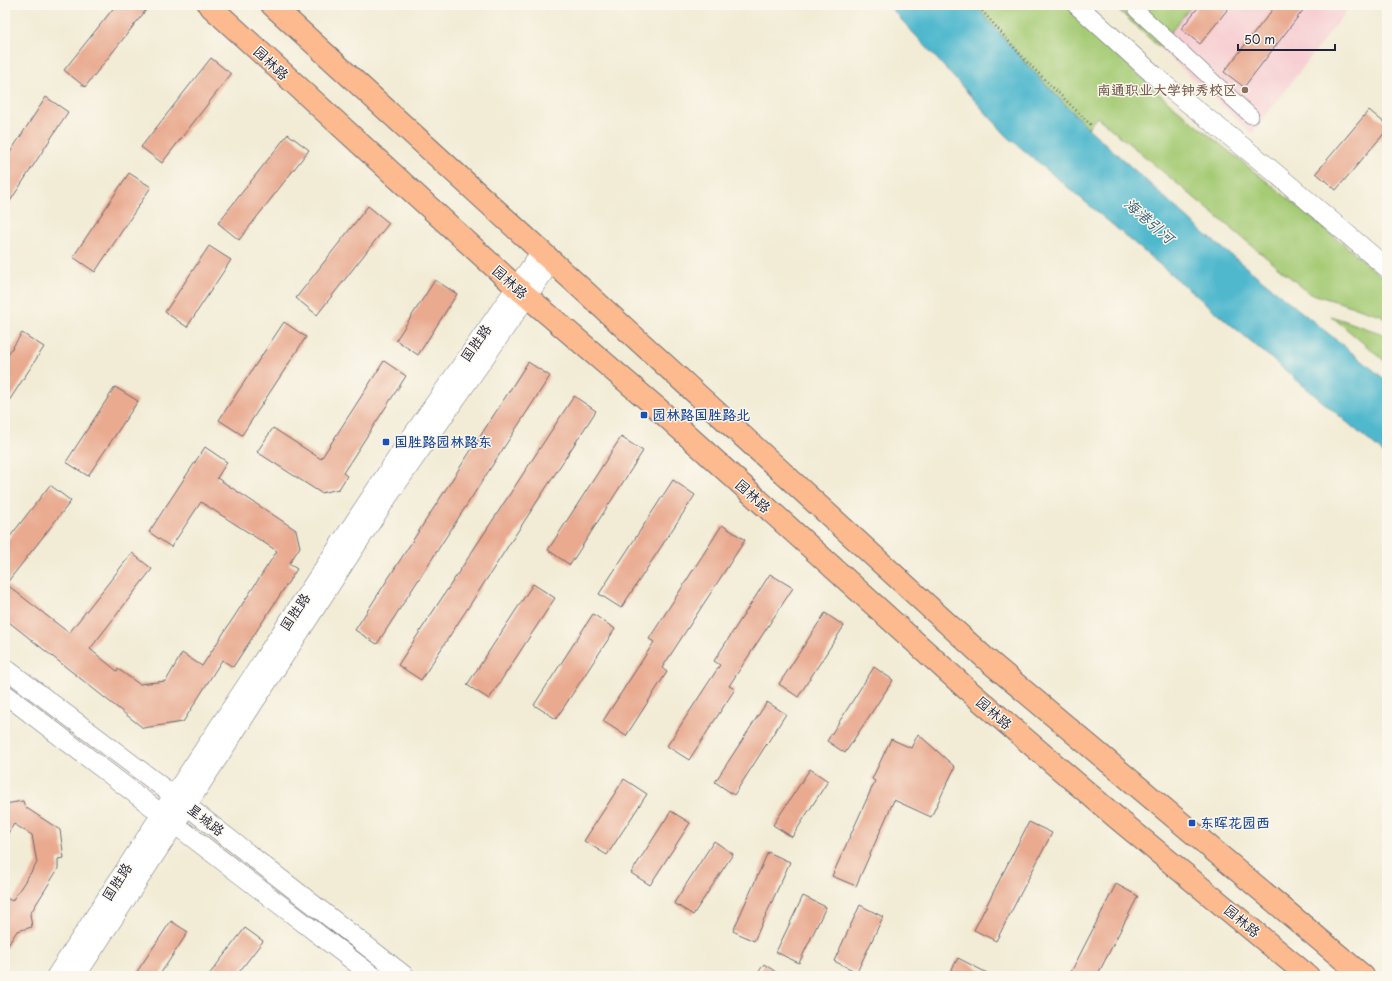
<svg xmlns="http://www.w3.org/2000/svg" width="1392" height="981" font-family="'Playpen Sans','LXGW WenKai TC',sans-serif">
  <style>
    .built { fill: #f7cfd3 }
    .green { fill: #a5cb75; stroke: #647658 }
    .water { fill: #50b8cd; stroke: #396d84 }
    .building { fill: #e9aa90 }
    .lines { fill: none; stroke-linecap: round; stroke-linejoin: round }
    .minor-casing { stroke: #6b6971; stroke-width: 16 }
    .tertiary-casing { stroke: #6b6971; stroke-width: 20 }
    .primary-casing { stroke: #6b6971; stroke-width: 24 }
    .path { stroke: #6b6971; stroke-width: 2.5; stroke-dasharray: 1 3; stroke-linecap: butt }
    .minor { stroke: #fff; stroke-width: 15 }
    .tertiary { stroke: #fff; stroke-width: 19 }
    .primary { stroke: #fcba8e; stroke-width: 22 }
    .education-dot { fill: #8d6e63; stroke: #fbf7ec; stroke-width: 1.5 }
    .transit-dot { fill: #1a4fb4; stroke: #fbf7ec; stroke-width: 1.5 }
    .labels { text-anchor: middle; stroke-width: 3; stroke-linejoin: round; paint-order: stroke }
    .street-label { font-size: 14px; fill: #22223b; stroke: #fbf7ec }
    .education-label { font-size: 14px; font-weight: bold; fill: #785e54; stroke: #fbf7ec; text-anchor: end }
    .transit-label { font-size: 14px; font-weight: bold; fill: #164399; stroke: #fbf7ec; text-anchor: start }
    .water-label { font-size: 15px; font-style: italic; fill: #345e75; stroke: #fbf7ec }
  </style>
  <rect width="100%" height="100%" fill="#fbf7ec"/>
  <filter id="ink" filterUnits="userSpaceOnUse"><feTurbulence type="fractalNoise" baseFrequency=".025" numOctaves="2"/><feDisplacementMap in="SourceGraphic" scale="8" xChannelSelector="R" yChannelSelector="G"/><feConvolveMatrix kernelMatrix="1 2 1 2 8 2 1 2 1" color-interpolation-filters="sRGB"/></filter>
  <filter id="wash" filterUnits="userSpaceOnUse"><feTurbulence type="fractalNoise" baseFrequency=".012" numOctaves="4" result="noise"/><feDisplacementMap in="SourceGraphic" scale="16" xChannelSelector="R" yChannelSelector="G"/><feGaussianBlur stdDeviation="0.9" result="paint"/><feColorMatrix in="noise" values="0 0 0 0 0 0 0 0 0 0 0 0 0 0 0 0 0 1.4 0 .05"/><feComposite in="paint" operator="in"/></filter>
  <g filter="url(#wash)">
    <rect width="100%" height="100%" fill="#f2ecd6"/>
    <!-- built -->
    <path class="built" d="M1113,5H1351L1252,133Z"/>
    <!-- green -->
    <path class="green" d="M975,5H1065C1104,42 1141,80 1183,114C1251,170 1321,223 1387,281V323L1381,315L1309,293L1097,117L1088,128L1027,65Z
      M1113,5H1192L1159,47Z
      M1331,316L1383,334L1387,342V363Z"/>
    <!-- water -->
    <path class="water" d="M888,5H975L1027,65L1088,128L1205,234L1387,381V456L1007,136Z"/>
    <g id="blocks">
      <!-- building -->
      <path class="building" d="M116,5H150L85,87L64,70Z
        M1200,5H1231L1200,44L1181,29Z
        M1276,5H1307L1244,87L1224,72Z
        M211,58L231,74L162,163L141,147Z
        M46,97L68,112L5,209V160Z
        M1369,110L1387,125V130L1336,190L1316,173Z
        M288,134L309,150L239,240L218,223Z
        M129,173L151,187L95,272L73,257Z
        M368,206L389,223L317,315L296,298Z
        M209,246L231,260L187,327L165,312Z
        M435,280L457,294L418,355L396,340Z
        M284,322L306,337L242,435L219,420Z
        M22,333L44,347L5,407V359Z
        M384,361L406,376L343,473L347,476L339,489L321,493L257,452L273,428L321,459Z
        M528,362L550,376L377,644L355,630Z
        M115,387L138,401L88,476L66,462Z
        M574,396L596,411L421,680L398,665Z
        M621,437L643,451L570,565L548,550Z
        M205,447L227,462L217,478L296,530L300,547L289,564L297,569L233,667L222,660L183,722L143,728L5,619V543L50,485L71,501L6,584L69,633L132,553L152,569L90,649L117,671L118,669L139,684L166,681L182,653L202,666L277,551L201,502L171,547L149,532Z
        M673,480L695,495L621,608L599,594Z
        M722,525L745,540L662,668L667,672L626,736L603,721L654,642L649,639Z
        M770,574L793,588L729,686L735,689L689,760L667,746L720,665L714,661Z
        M533,584L555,598L489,699L467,685Z
        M825,613L844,626L798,697L779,684Z
        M593,614L615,629L556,719L534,705Z
        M874,667L893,680L845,753L827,741Z
        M767,702L786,714L734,795L715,782Z
        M918,734L955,767L931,817L894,800L856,886L832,876L875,781L872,779L891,739L911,748Z
        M810,769L828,781L792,837L773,825Z
        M624,779L647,794L607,855L584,841Z
        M23,801L25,807L60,830L64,858L58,859V869L30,914L32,927L17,931L5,950V897L12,901L37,863L32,835L14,824L5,838V804Z
        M671,811L690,823L650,885L631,873Z
        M1029,822L1052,833L996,941L974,930Z
        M714,841L733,854L693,915L674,903Z
        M768,852L790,862L754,941L733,931Z
        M1116,884L1138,896L1097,976H1069Z
        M803,896L826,907L799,963L776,952Z
        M860,905L883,917L857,972L834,961Z
        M171,921L188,932L159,976H134Z
        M245,928L263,941L236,976H208Z
        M958,958L993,976H948Z
        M764,964L782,976H756Z"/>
    </g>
  </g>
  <g filter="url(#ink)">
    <use href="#blocks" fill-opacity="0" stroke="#6b6971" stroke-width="1"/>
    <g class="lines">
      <defs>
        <path id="minor" d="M1139,5L1136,10L1251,116"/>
        <path id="tertiary" d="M1077,5L1164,84L1267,166L1387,268
          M5,668L186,805L405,976
          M5,694L373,976
          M56,976L173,796L402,450L541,252
          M76,976L389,495L551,262"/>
        <path id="primary" d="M209,5L515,286L656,407L968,690L1118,819L1308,976
          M272,5L985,658L1363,976"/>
      </defs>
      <!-- minor casing -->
      <use href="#minor" class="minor-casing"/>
      <!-- tertiary casing -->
      <use href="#tertiary" class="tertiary-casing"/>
      <!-- primary casing -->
      <use href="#primary" class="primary-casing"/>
      <!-- path -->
      <path class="path" d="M977,5L1027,62L1091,125"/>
      <!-- minor -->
      <use href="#minor" class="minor"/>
      <!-- tertiary -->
      <use href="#tertiary" class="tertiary"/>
      <!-- primary -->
      <use href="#primary" class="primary"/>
    </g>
  </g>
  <!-- markers -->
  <circle class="education-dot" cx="1245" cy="90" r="4"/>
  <g class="transit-dot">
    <rect x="640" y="411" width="8" height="8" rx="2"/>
    <rect x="382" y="438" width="8" height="8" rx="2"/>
    <rect x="1188" y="819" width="8" height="8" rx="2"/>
  </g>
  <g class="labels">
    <!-- street labels -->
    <g class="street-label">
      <text transform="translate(271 63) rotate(43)" y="5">园林路</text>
      <text transform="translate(510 282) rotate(42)" y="5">园林路</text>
      <text transform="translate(476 343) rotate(-55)" y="5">国胜路</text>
      <text transform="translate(753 496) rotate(42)" y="5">园林路</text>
      <text transform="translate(295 612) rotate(-56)" y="5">国胜路</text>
      <text transform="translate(994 713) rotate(41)" y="5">园林路</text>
      <text transform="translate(206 820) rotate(38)" y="5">星城路</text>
      <text transform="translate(117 882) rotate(-57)" y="5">国胜路</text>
      <text transform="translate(1242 921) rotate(40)" y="5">园林路</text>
    </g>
    <!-- education labels -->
    <g class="education-label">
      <text x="1237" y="95">南通职业大学钟秀校区</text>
    </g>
    <!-- transit labels -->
    <g class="transit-label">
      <text x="652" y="420">园林路国胜路北</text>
      <text x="394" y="447">国胜路园林路东</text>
      <text x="1200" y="828">东晖花园西</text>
    </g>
    <!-- water labels -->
    <g class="water-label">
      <text transform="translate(1149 221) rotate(41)" y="5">海港引河</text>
    </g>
  </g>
  <!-- margin -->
  <rect width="1392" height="981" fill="none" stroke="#fbf7ec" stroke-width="20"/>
  <!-- scale -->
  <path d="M1238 44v6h97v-6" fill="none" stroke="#22223b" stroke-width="2"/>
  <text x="1244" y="44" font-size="12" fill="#22223b" stroke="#fbf7ec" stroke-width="3" paint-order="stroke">50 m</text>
</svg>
